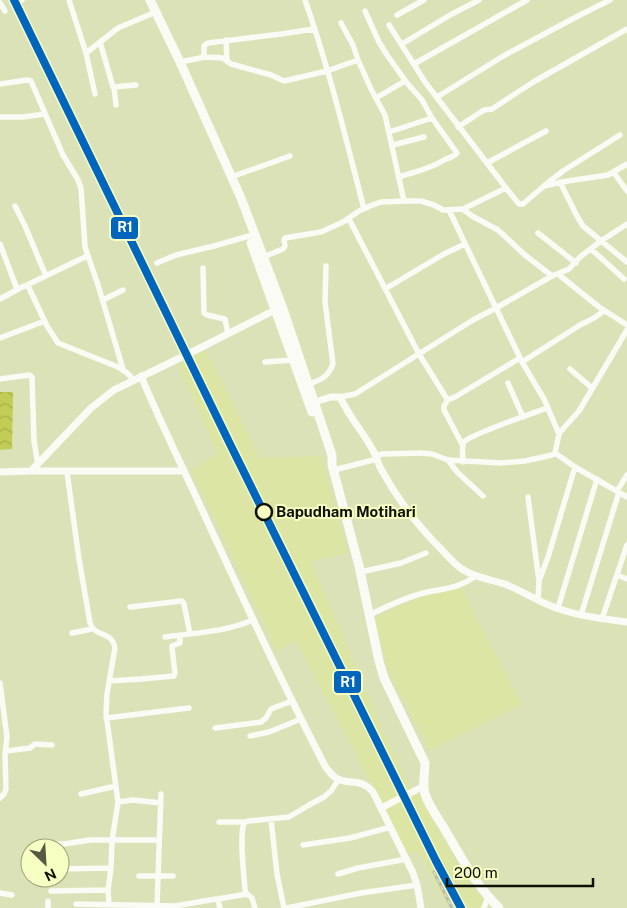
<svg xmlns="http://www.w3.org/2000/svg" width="627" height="908" font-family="'Public Sans',sans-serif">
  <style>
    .built { fill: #dce5a4 }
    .water { fill: url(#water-waves) }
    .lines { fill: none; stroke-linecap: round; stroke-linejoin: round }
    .minor { stroke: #fafbf4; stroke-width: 5.5 }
    .tertiary { stroke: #fafbf4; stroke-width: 7 }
    .primary { stroke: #fafbf4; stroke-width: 9 }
    .rail-casing { stroke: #babbb1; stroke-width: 3 }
    .rail { stroke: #f7ffc3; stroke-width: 1; stroke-dasharray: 4; stroke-linecap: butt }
    .rail-1-casing { stroke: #f7ffc3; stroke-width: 11 }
    .rail-1 { stroke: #0065bd; stroke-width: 8 }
    .stop-dot { fill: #f7ffc3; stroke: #0e1000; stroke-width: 2.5 }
    .labels { text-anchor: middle; stroke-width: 4; stroke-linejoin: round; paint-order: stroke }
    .stop-label { font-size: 15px; font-weight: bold; fill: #0e1000; stroke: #f7ffc3; text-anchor: start }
    .line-badge { stroke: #f7ffc3; stroke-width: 2 }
    .badge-label { font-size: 14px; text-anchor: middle; font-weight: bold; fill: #fff }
  </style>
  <defs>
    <pattern id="water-waves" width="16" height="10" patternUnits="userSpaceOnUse" patternTransform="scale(1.25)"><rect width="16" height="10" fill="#c3cd55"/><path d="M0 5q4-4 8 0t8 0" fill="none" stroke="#a6af48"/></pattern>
  </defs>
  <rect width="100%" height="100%" fill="#dce2b8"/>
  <!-- built -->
  <path class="built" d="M205,350L260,458L321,456L348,553L311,561L383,731L409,785L422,798L452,855L489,908H449L418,852L409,855L296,641L277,650L192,471L218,454L178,365Z
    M461,587L522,705L430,750L388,670L375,618L415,599Z"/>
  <!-- water -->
  <path class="water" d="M0,392H13L12,449L0,450Z"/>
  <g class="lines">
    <!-- minor -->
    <path class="minor" d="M69,0L86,53L95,94
      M305,0C329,68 346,139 364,209
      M19,1L22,0
      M0,3L5,11
      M365,11L379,42L387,55L407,83L422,100L432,118L457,153C454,157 448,158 444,160C430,169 414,172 399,177
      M397,15L424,0
      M341,23L353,45L358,60L371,89L385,115L404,201
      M389,25L425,82L506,188L519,204H523L544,186L568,181L608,175L627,164
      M226,40L227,61
      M100,42L113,87L136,85
      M402,44L450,15L479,0
      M86,53L118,28L151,14
      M204,57V46L208,43L281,34L314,29
      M180,62L205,57L223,58L231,64L271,75L284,81L327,71L358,60
      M414,64L527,0
      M0,84L27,80L31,81L63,155L78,180L81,188L85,247L98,285L123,369
      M114,87L116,105
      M437,97L505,55L578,16L610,0
      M376,98L405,81
      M0,117H23L45,114
      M458,127L484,110L492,109L535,81L627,29
      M389,132L432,118
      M393,145L424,137
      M487,163L546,131
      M614,173L627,191
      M231,177L290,156
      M560,182L577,216L583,226L627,262
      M545,185L563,171L620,135
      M15,206L25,226L46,276
      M463,209L472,216L498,230L525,255L552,276
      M449,210L496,308L552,276L569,269L580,257L601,241L627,224
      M349,219L419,354L447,399H450L455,397L520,358
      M538,233L576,263
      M0,244L17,289
      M591,249L624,279
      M263,257L283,249L285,246L284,240L285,238L321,232L343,222L359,211L370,206L381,202L404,201H421L434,205L443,210L463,209L506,188
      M157,263L176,255L214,246L249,236
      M203,268L204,313L207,315L225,319L228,334
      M558,274L599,307L627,325
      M27,285L87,256
      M385,289L444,254L465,244
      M0,299L24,286H28L47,326L58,343L118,367L127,373L134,380
      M103,300L123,290
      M0,338L45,321
      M265,362L294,360
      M522,362L580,325L594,318L604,311
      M570,369L592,388
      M0,379L29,375L32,377L34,441L38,465
      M508,383L523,417
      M309,384C321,380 328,377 333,364L325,302L326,266
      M340,397L355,394L473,320L496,308L522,362L544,399L559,434
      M448,399L444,406V410L463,446
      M555,453L575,467L627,497
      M375,456L382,454L421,453L432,454L448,460L501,463L525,461L552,455L555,453L559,434L561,431L579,411L627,330
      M448,460L457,472L483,496
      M463,462C463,456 461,447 464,442C471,434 534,413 547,408
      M334,470L377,459
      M67,472L79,559L90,623C95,638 112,630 115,648L107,694L106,713L118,802L112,841L111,868L108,890L109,904
      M617,491L627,475
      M528,497L539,581L538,600
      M361,572L401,563L426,553
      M617,575L627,579
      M539,581L548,557L575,467
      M130,607L182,601L184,604L190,634
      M558,608L597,479
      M369,615C386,607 402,599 420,594C442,588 456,590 476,576
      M581,615L619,492
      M602,619L627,545
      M72,633L92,629
      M165,637C194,633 225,632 253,620
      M109,681L141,679L174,676L175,673L172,648V646L180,643V635
      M0,683L7,737L5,755L6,789L4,794L0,798
      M106,718L189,708
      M215,728L261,722L266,718L271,709L292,701
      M250,736L269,732L301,719
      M6,751L30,748L35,744L52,745
      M81,794L116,786
      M118,802L133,800L161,803
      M271,819L277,874L284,908
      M219,822H246
      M47,844H64L90,840H159
      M303,845L350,838L391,827
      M60,869L111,868
      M338,874L358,868L407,859
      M139,876H173
      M51,891L108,890
      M0,893L12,895
      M218,899L247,894
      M76,904L175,906L216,899L218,900L220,908
      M157,906L161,794
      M48,908V901
      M255,908L252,898L246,893L245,890C244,873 239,838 244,823L248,821L289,817L309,805L324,797L331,791L339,779
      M287,908L361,893L417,885
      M484,908L488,897"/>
    <!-- tertiary -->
    <path class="tertiary" d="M141,376C159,419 179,460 198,501C239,590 280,679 325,766C328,770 331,775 336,778C349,786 361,777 373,792L413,873L417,885L421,908
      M315,402L331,397H340C349,417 364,433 374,452C377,458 378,464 381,469C397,498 417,525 440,548C447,555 454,564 462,569C475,578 490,579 505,584C522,591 539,602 556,608C579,616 603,619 627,622
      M31,471H184
      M0,472L31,471L91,408L114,390L190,353L279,308
      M381,808L424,786"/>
    <!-- primary -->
    <path class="primary" d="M150,0L180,62L241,198L282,306L332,455V465L359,566L379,661L384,678L425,763C425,773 422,785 425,794C429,806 437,817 444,828C462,858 473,882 499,908
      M251,243L312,412"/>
    <defs>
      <path id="rail" d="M14,0L230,444L436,861L461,908
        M434,872L452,908"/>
    </defs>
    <!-- rail casing -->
    <use href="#rail" class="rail-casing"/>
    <!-- rail -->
    <use href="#rail" class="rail"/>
    <defs>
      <path id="rail-1" d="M14,0L230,444L436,861L461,908"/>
    </defs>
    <!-- rail-1 casing -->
    <use href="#rail-1" class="rail-1-casing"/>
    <!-- rail-1 -->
    <use href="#rail-1" class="rail-1"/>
  </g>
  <!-- markers -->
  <circle class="stop-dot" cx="264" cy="512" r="8"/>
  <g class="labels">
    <!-- stop labels -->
    <g class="stop-label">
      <text x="276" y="517">Bapudham Motihari</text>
    </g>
  </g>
  <g class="line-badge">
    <rect x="110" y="216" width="29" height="24" rx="5" fill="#0065bd"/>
    <rect x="333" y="670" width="29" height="24" rx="5" fill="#0065bd"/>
  </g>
  <g class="badge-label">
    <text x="125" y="232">R1</text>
    <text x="348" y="687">R1</text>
  </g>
  <!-- north arrow -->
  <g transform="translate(45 863) rotate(155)"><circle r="24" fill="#f7ffc3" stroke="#9a9f75"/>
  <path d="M0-4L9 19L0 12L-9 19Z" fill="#565a40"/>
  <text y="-8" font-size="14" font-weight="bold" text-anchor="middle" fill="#0e1000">N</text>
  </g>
  <!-- scale -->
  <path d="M447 878v8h146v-8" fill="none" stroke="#0e1000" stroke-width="2.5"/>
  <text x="454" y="878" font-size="15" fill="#0e1000" stroke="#f7ffc3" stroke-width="4" paint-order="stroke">200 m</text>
</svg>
